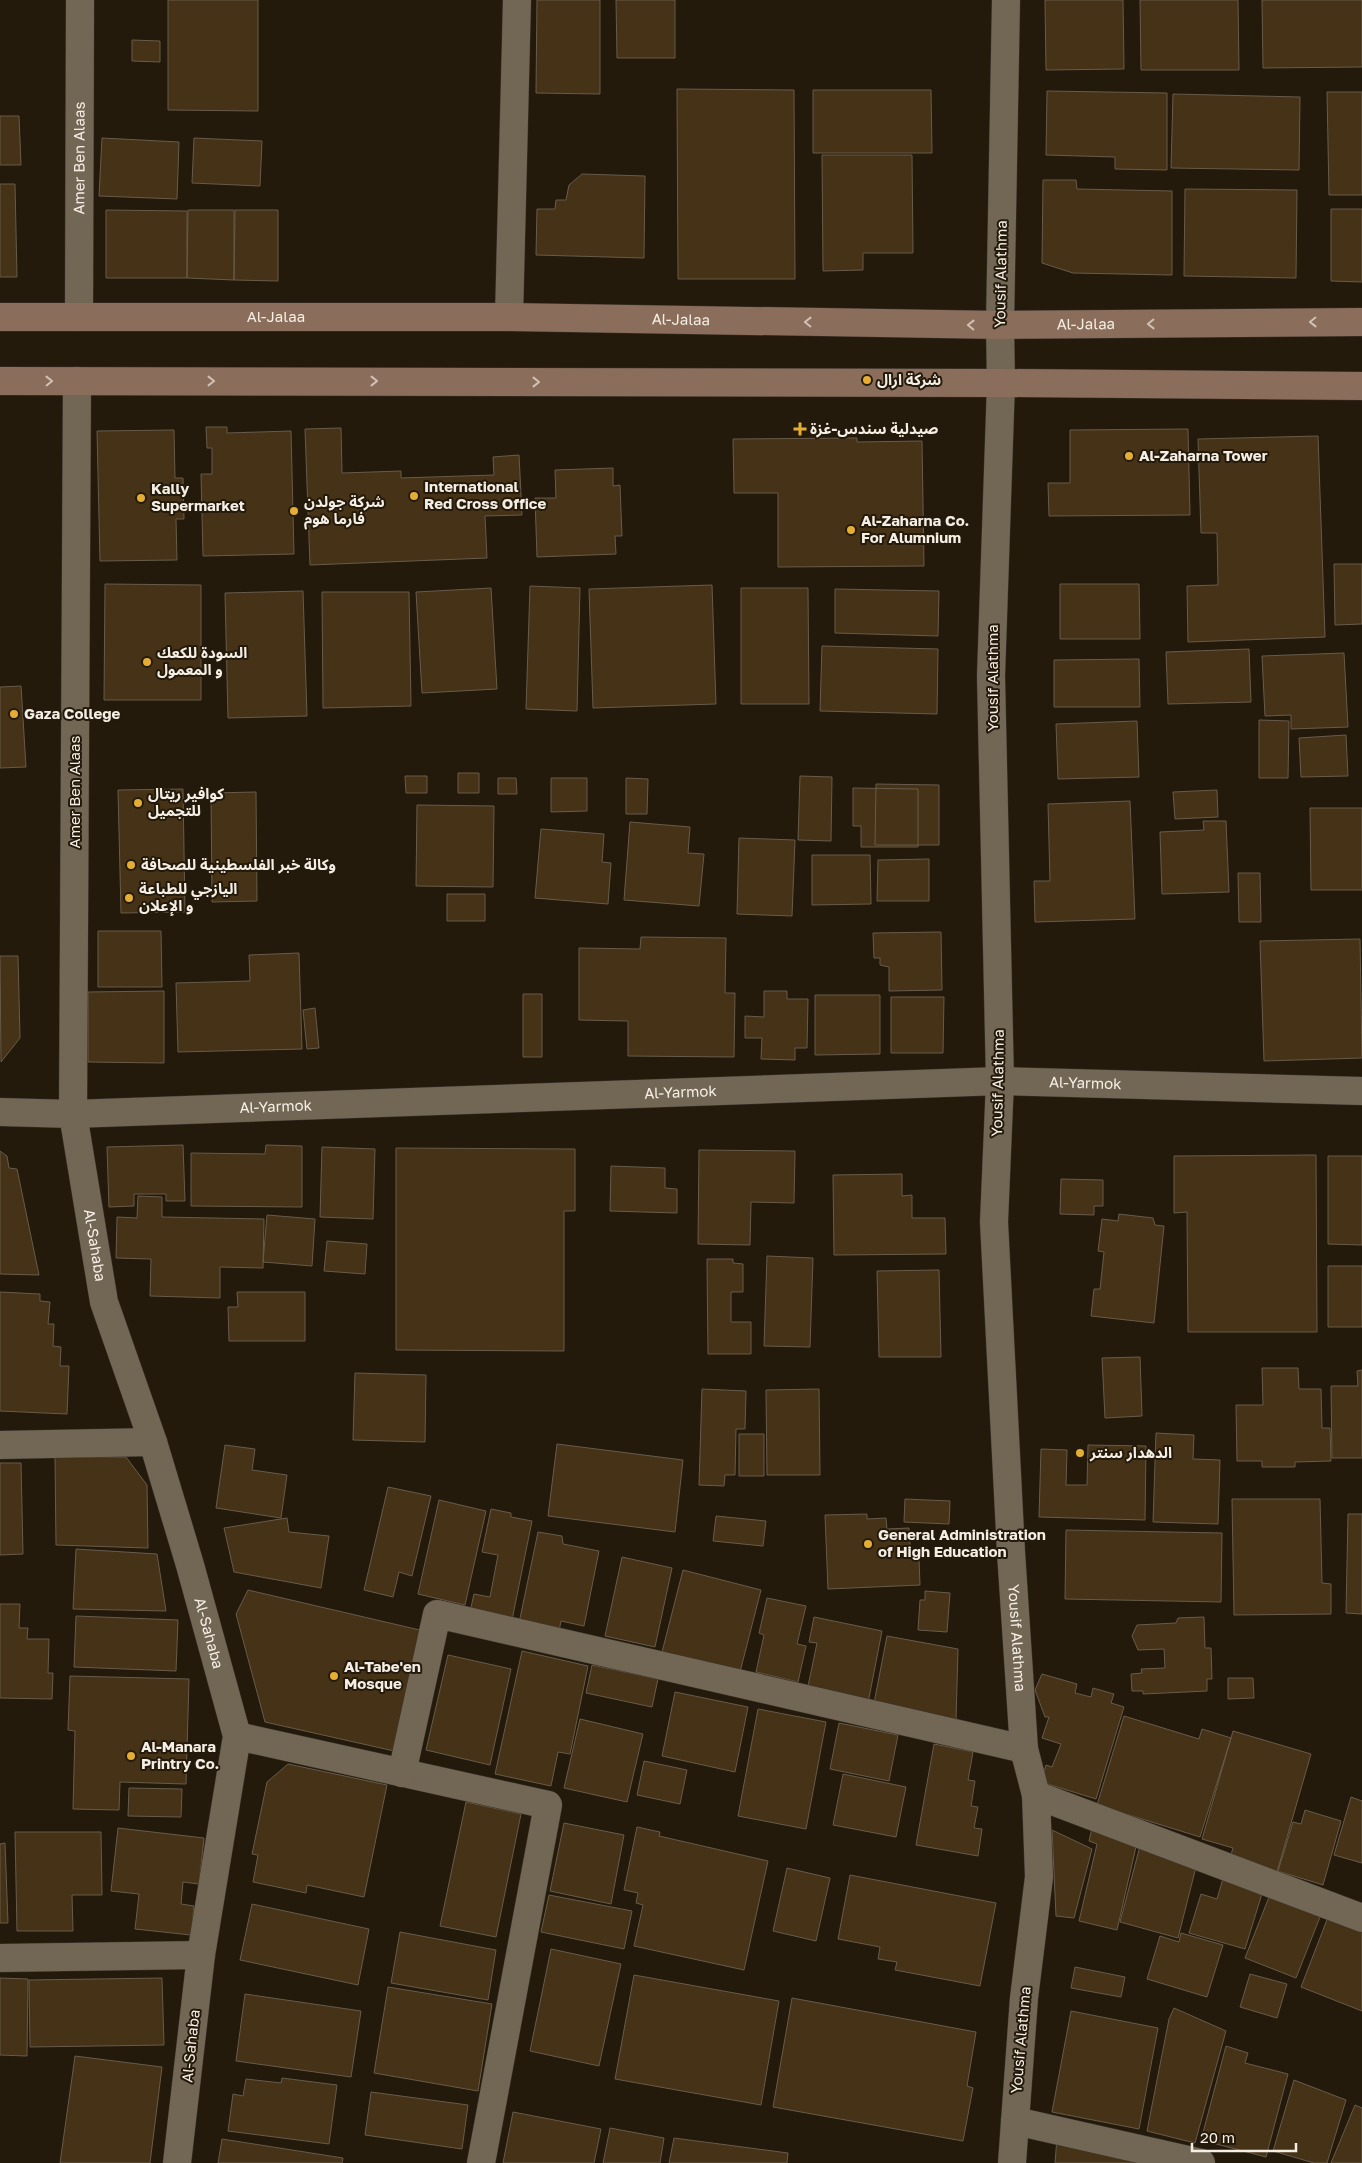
<svg xmlns="http://www.w3.org/2000/svg" width="1362" height="2163" font-family="'Golos Text','Noto Sans Arabic',sans-serif">
  <style>
    .building { fill: #463317; stroke: #675b4b }
    .lines { fill: none; stroke-linecap: round; stroke-linejoin: round }
    .minor-casing { stroke: #3b342e; stroke-width: 29 }
    .tertiary-casing { stroke: #3b342e; stroke-width: 29 }
    .secondary-casing { stroke: #3b342e; stroke-width: 29 }
    .minor { stroke: #726655; stroke-width: 28 }
    .tertiary { stroke: #726655; stroke-width: 28 }
    .secondary { stroke: #8a6d5a; stroke-width: 28 }
    .oneway { stroke: #d0c1b4 }
    .poi-dot { fill: #e4ae35; stroke: #241a0b; stroke-width: 2 }
    .labels { text-anchor: middle; stroke-width: 4; stroke-linejoin: round; paint-order: stroke }
    .street-label { font-size: 15px; fill: #f5eee4; stroke: #241a0b }
    .poi-label { font-size: 15px; font-weight: bold; fill: #f5eee4; stroke: #241a0b; text-anchor: start }
  </style>
  <rect width="100%" height="100%" fill="#241a0b"/>
  <!-- building -->
  <path class="building" d="M168,0H258V111L168,110Z
    M537,0H600V94L536,93Z
    M616,0H675V58H617Z
    M1045,0H1123L1124,69L1046,70Z
    M1140,0H1238L1239,70H1141Z
    M1262,0H1362V67L1263,68Z
    M132,40L160,41V62L132,61Z
    M677,89L794,90L795,279H678Z
    M813,90H931L932,153H813Z
    M1047,91L1167,93V170L1115,169V157L1046,155Z
    M1327,92H1362V195H1329Z
    M1173,94L1300,97L1299,170L1171,168Z
    M0,116H19L21,165H0Z
    M102,138L179,142L177,199L99,196Z
    M194,138L262,141L260,186L192,183Z
    M822,155H912L913,253H863V270L823,271Z
    M582,174L645,176L644,258L536,255L537,209H555L556,200H566L569,185Z
    M1043,180H1076L1077,189L1172,191V275L1073,273L1042,263Z
    M0,184H15L17,277H0Z
    M1185,189L1297,190L1296,278L1184,276Z
    M1331,209H1362V282L1331,281Z
    M106,210L187,211V278H106Z
    M188,210H234V280L187,278Z
    M235,210H278V281L234,280Z
    M206,427H227V433L291,431L294,554L203,556L201,474H212V448H207Z
    M341,428L342,473L401,471V478L494,475L493,457L519,455L522,515L485,516L487,558L310,565L305,429Z
    M1188,429L1190,515L1049,516L1048,483H1070V430Z
    M174,430L175,478H183L184,519H176L177,560L100,561L97,431Z
    M1318,436L1325,637L1188,642L1187,586L1218,585L1217,533H1201L1198,439Z
    M857,438V442L922,441L924,566L778,567V493H734L733,439Z
    M613,468V486L620,485L622,536H615L616,554L537,557L535,498H556L555,470Z
    M1334,564H1362V624L1335,625Z
    M105,584L201,585V700H104Z
    M1060,584H1139L1140,639H1060Z
    M712,585L716,704L593,708L589,589Z
    M530,586L580,588L577,711L526,709Z
    M491,588L497,689L422,693L416,592Z
    M741,588H808L809,704H741Z
    M835,589L939,591L938,636L835,633Z
    M303,591L307,716L228,718L225,593Z
    M322,592H409L411,706L323,708Z
    M822,646L938,649L937,714L820,711Z
    M1249,649L1251,702L1168,704L1166,652Z
    M1344,653L1348,727L1291,729V715L1265,716L1262,656Z
    M1139,659L1140,707H1054V660Z
    M21,686L26,767L0,768V687Z
    M1259,720L1289,721L1288,778H1259Z
    M1137,721L1139,777L1058,779L1056,724Z
    M1346,735L1348,776L1301,777L1299,738Z
    M458,773H479V793H458Z
    M405,776H427V793H406Z
    M800,776L832,777L831,841L798,840Z
    M498,778H516L517,794H498Z
    M551,778H587V811L551,812Z
    M626,778L648,779L647,814H626Z
    M876,784L939,785V845H875Z
    M853,788L918,789V847H861V826H853Z
    M183,789L185,912L121,913L118,790Z
    M1217,790L1218,817L1175,819L1173,792Z
    M256,792L257,901L212,902L211,793Z
    M1130,801L1135,919L1035,922L1034,881H1050L1048,804Z
    M417,805L494,806L493,887L416,886Z
    M1310,808H1362V890H1311Z
    M1203,821H1226L1229,892L1162,894L1160,832L1204,830Z
    M630,822L690,827L688,853L704,854L699,906L624,900Z
    M541,829L604,834L602,862L611,863L608,904L535,898Z
    M739,838L795,840L792,916L737,914Z
    M812,855H870L871,904L812,905Z
    M929,859V901H877L878,860Z
    M1238,873H1260L1261,922H1239Z
    M447,894H485V921H447Z
    M98,931H161L162,987H98Z
    M941,932L942,990L889,991V967L880,965V958H874L873,933Z
    M641,937L726,938L725,993H735L734,1057L628,1056V1021L579,1020V948L640,949Z
    M1360,939L1362,1058L1264,1061L1260,941Z
    M299,953L302,1049L178,1052L176,983L250,981L249,955Z
    M0,956H18L20,1038L1,1062Z
    M164,991V1063L88,1062V992Z
    M764,991H787V999H808L807,1048H795V1060L761,1059L762,1038H745V1016L764,1017Z
    M523,994H542V1057H523Z
    M815,995H880V1054L815,1055Z
    M891,997H944L943,1053H891Z
    M315,1008L319,1048L307,1049L303,1010Z
    M183,1145L185,1201H166V1194H134V1206L109,1207L107,1147Z
    M266,1145L302,1146V1207L191,1206V1153L265,1154Z
    M322,1147L375,1149L373,1219L320,1217Z
    M396,1148L575,1149V1211H564V1351L396,1350Z
    M699,1150L795,1151L794,1203L751,1202L750,1245L698,1244Z
    M0,1151L7,1156L9,1168L17,1169L39,1275L0,1274Z
    M1316,1155L1317,1332H1188L1187,1212L1174,1213V1156Z
    M1328,1156H1362V1245L1328,1244Z
    M611,1166L665,1168V1188L677,1189V1213L610,1211Z
    M902,1174V1196L912,1195V1218H945L946,1254L834,1255L833,1175Z
    M1061,1179L1103,1180V1206H1094V1215L1060,1214Z
    M138,1196L162,1197V1217L264,1219L263,1268L220,1267V1298L150,1296L151,1259L116,1258L117,1217L137,1218Z
    M1119,1214L1153,1218L1155,1225L1164,1226L1154,1323L1091,1316L1094,1289H1100L1104,1252L1098,1251L1102,1219L1118,1221Z
    M267,1215L315,1219L312,1266L263,1262Z
    M327,1241L367,1244L365,1274L324,1271Z
    M767,1256L813,1258L810,1347L764,1346Z
    M707,1259H733V1263L743,1264V1292H731V1322H751V1354H708Z
    M1328,1266H1362V1327H1328Z
    M939,1270L941,1357H879L877,1271Z
    M0,1292L40,1294V1301L50,1302L48,1324H54L53,1346L61,1347L60,1366H69L67,1414L0,1411Z
    M237,1292H305V1341H229L228,1307H238Z
    M1140,1357L1142,1416L1105,1418L1102,1358Z
    M1262,1368H1298L1299,1389H1321L1322,1428H1330L1331,1461L1295,1462V1467H1262V1461H1237L1236,1405H1263Z
    M1362,1370V1458H1332L1331,1386H1358L1357,1371Z
    M355,1373L426,1375L425,1442L353,1440Z
    M702,1389L746,1391L745,1429H736L735,1475H725L724,1486L699,1485Z
    M819,1389L820,1475H767L766,1390Z
    M1156,1433L1194,1435L1193,1459L1220,1460L1218,1524L1153,1522Z
    M739,1434H764V1476H739Z
    M557,1444L683,1460L675,1532L548,1516Z
    M225,1445L255,1449L252,1470L287,1475L281,1518L216,1508Z
    M1088,1445L1146,1446L1145,1520L1039,1517L1041,1449L1067,1450L1066,1485H1087Z
    M55,1457H126L147,1485L148,1548L56,1545Z
    M0,1463H21L23,1554L0,1555Z
    M388,1487L431,1496L412,1576L399,1572L393,1597L364,1590Z
    M905,1499L950,1501L949,1524L904,1522Z
    M1232,1499H1320L1322,1583L1331,1584V1614L1234,1615Z
    M439,1500L486,1511L465,1605L418,1594Z
    M491,1509L511,1513V1517L532,1521L511,1625L469,1616L474,1594L490,1597L498,1555L482,1552Z
    M867,1514V1519L886,1518L887,1529L909,1528L911,1559H919L920,1585L828,1589L825,1515Z
    M1348,1514H1362V1614L1346,1613Z
    M716,1516L766,1521L763,1546L713,1541Z
    M287,1518L289,1532L329,1536L321,1588L234,1572L224,1528Z
    M1066,1530L1222,1533L1221,1602L1065,1599Z
    M538,1532L562,1536L563,1544L599,1551L584,1626L561,1621L558,1636L518,1628Z
    M76,1549L157,1554L166,1611L73,1609Z
    M622,1557L672,1568L655,1647L605,1636Z
    M683,1570L761,1590L740,1672L662,1652Z
    M248,1590L424,1631L403,1753L265,1722L236,1614Z
    M925,1591L950,1593L947,1632L918,1630L920,1600H925Z
    M767,1598L806,1606L797,1644L806,1646L798,1682L756,1672L764,1635L759,1633Z
    M0,1604H20L19,1628H28L27,1639H49L48,1673H53L52,1699L0,1698Z
    M76,1616L178,1620L176,1671L74,1667Z
    M814,1617L882,1631L868,1703L807,1691L817,1643L809,1642Z
    M1204,1617L1205,1648H1211L1212,1679H1207V1691L1143,1694V1691H1132L1131,1674L1142,1673L1141,1669L1165,1668L1164,1649L1138,1650L1132,1636L1137,1625L1176,1623L1178,1618Z
    M887,1636L958,1649L956,1720L874,1703Z
    M522,1651L588,1666L570,1754L558,1752L551,1786L495,1774Z
    M448,1655L511,1669L490,1765L426,1750Z
    M592,1665L658,1679L652,1707L586,1693Z
    M1042,1674L1077,1684L1075,1693L1091,1697L1093,1688L1114,1694L1111,1703L1124,1707L1096,1799L1041,1782L1046,1765L1052,1767L1061,1744L1042,1738L1049,1717H1045L1035,1690Z
    M70,1676L189,1679L186,1784L120,1782L119,1810L73,1809L75,1731L68,1730Z
    M1228,1678H1253L1254,1698L1228,1699Z
    M675,1692L748,1707L735,1772L662,1756Z
    M758,1709L826,1722L806,1829L738,1816Z
    M1124,1716L1199,1739L1202,1729L1231,1738L1200,1837L1097,1805Z
    M580,1719L643,1734L627,1802L564,1788Z
    M839,1723L898,1735L889,1781L830,1769Z
    M1233,1731L1311,1754L1277,1872L1230,1858L1233,1848L1202,1839Z
    M934,1744L973,1752L968,1780L975,1781L971,1806L978,1807L974,1828L982,1829L978,1856L916,1845Z
    M644,1761L687,1770L680,1804L637,1795Z
    M288,1764L387,1785L364,1897L307,1885L306,1893L253,1882L258,1855L252,1854L267,1782Z
    M843,1774L906,1787L896,1837L833,1825Z
    M129,1788L182,1789L181,1817L128,1816Z
    M1351,1797L1362,1801V1863L1334,1855Z
    M466,1802L521,1814L496,1937L440,1926Z
    M1305,1810L1341,1821L1323,1885L1278,1871L1293,1822L1301,1824Z
    M564,1823L624,1835L611,1904L550,1891Z
    M637,1827L660,1832L659,1836L768,1861L744,1970L634,1946L643,1905L636,1903L638,1893L624,1890Z
    M118,1828L204,1838L199,1884L183,1882L181,1904L194,1906L191,1935L135,1929L139,1894L111,1891Z
    M1092,1828L1138,1838L1117,1930L1079,1921L1097,1844L1089,1841Z
    M1052,1830L1092,1849L1074,1918L1056,1916Z
    M15,1832H101L102,1895H72L73,1931H17Z
    M5,1843L8,1923H0V1844Z
    M1140,1846L1196,1867L1178,1938L1120,1922Z
    M787,1868L830,1878L816,1941L773,1931Z
    M850,1875L996,1903L980,1986L895,1970L897,1962L878,1959L880,1947L838,1939Z
    M1224,1875L1264,1887L1245,1949L1189,1933L1201,1894L1217,1899Z
    M1271,1892L1322,1912L1296,1978L1245,1958Z
    M549,1895L632,1911L624,1949L541,1932Z
    M252,1904L369,1929L358,1985L240,1960Z
    M1328,1917L1362,1930V2011L1301,1987Z
    M400,1932L496,1950L488,2000L391,1983Z
    M1181,1933L1223,1945L1207,1997L1147,1979L1160,1936L1179,1942Z
    M551,1949L621,1964L599,2066L530,2051Z
    M1075,1967L1125,1977L1121,1997L1071,1988Z
    M1250,1974L1287,1984L1277,2018L1240,2007Z
    M634,1975L779,2001L761,2105L615,2079Z
    M0,1978L28,1979L27,2056L0,2055Z
    M162,1978L164,2045L30,2047L29,1980Z
    M388,1987L492,2004L478,2091L374,2073Z
    M245,1994L361,2011L351,2077L236,2061Z
    M792,1998L976,2032L967,2086L973,2088L963,2141L773,2107Z
    M1174,2008L1226,2031L1195,2143L1147,2131L1169,2019Z
    M1071,2011L1158,2028L1139,2129L1052,2112Z
    M1226,2046L1248,2053L1245,2063L1288,2074L1266,2157L1201,2140Z
    M75,2056L162,2067L150,2163H60Z
    M282,2078L337,2085L329,2144L228,2131L233,2094L243,2096L246,2079L281,2083Z
    M1294,2080L1346,2100L1327,2163H1314L1273,2151Z
    M371,2092L468,2105L462,2149L365,2135Z
    M1355,2105L1362,2108V2163H1331Z
    M513,2112L601,2129L594,2163H503Z
    M610,2128L664,2138L660,2163H603Z
    M674,2138L788,2153L787,2163H669Z
    M1057,2138L1134,2153V2163H1055Z
    M222,2139L343,2158L342,2163H218Z"/>
  <g class="lines">
    <defs>
      <g id="minor">
        <path id="s1" d="M79,317L80,0"/>
        <path d="M509,317L517,0"/>
        <path id="s2" d="M77,381L73,1114L104,1302L153,1442L190,1565L237,1736L201,1955L177,2163"/>
        <path d="M0,1445L153,1442"/>
        <path d="M237,1736L548,1805L481,2163"/>
        <path d="M402,1773L437,1614L1024,1749"/>
        <path d="M1036,1795L1362,1918"/>
        <path d="M0,1958L201,1955"/>
        <path d="M1015,2121L1201,2163"/>
      </g>
      <g id="tertiary">
        <path id="s3" d="M1006,0L1000,325L1001,383L991,676L1000,1081L994,1222L1011,1552L1024,1749L1036,1795L1039,1877L1024,1998L1012,2163"/>
        <path id="s4" d="M0,1112L73,1114L1000,1081L1362,1091"/>
      </g>
      <g id="secondary">
        <path id="s5" d="M0,317H509L1000,325L1362,322"/>
        <path d="M0,381L1001,383L1362,386"/>
      </g>
    </defs>
    <!-- minor casing -->
    <use href="#minor" class="minor-casing"/>
    <!-- tertiary casing -->
    <use href="#tertiary" class="tertiary-casing"/>
    <!-- secondary casing -->
    <use href="#secondary" class="secondary-casing"/>
    <!-- minor -->
    <use href="#minor" class="minor"/>
    <!-- tertiary -->
    <use href="#tertiary" class="tertiary"/>
    <!-- secondary -->
    <use href="#secondary" class="secondary"/>
  </g>
  <!-- one-way arrows -->
  <defs><path id="oneway-chevron" d="M-2-3.5L2.5 0L-2 3.5" fill="none" stroke-width="1.6" stroke-linecap="round" stroke-linejoin="round" transform="scale(1.25)"/></defs>
  <g class="oneway">
    <use href="#oneway-chevron" transform="translate(808 322) rotate(-179)"/>
    <use href="#oneway-chevron" transform="translate(1313 322) rotate(179)"/>
    <use href="#oneway-chevron" transform="translate(1151 324) rotate(179)"/>
    <use href="#oneway-chevron" transform="translate(971 325) rotate(-179)"/>
    <use href="#oneway-chevron" transform="translate(49 381) rotate(-1)"/>
    <use href="#oneway-chevron" transform="translate(211 381)"/>
    <use href="#oneway-chevron" transform="translate(374 381)"/>
    <use href="#oneway-chevron" transform="translate(536 382)"/>
  </g>
  <!-- markers -->
  <g class="poi-dot">
    <circle cx="867" cy="380" r="5"/>
    <path d="M797.5 421.5h5v5h5v5h-5v5h-5v-5h-5v-5h5z"/>
    <circle cx="1129" cy="456" r="5"/>
    <circle cx="414" cy="496" r="5"/>
    <circle cx="141" cy="498" r="5"/>
    <circle cx="294" cy="511" r="5"/>
    <circle cx="851" cy="530" r="5"/>
    <circle cx="147" cy="662" r="5"/>
    <circle cx="14" cy="714" r="5"/>
    <circle cx="138" cy="803" r="5"/>
    <circle cx="131" cy="865" r="5"/>
    <circle cx="129" cy="898" r="5"/>
    <circle cx="1080" cy="1453" r="5"/>
    <circle cx="868" cy="1544" r="5"/>
    <circle cx="334" cy="1676" r="5"/>
    <circle cx="131" cy="1756" r="5"/>
  </g>
  <g class="labels">
    <!-- street labels -->
    <g class="street-label">
      <text dy="5" stroke="none"><textPath href="#s1" startOffset="159">Amer Ben Alaas</textPath></text>
      <text transform="translate(1001 274) rotate(-89)" y="5">Yousif Alathma</text>
      <text dy="5" stroke="none"><textPath href="#s5" startOffset="276">Al-Jalaa</textPath></text>
      <text dy="5" stroke="none"><textPath href="#s5" startOffset="681">Al-Jalaa</textPath></text>
      <text dy="5" stroke="none"><textPath href="#s5" startOffset="1086">Al-Jalaa</textPath></text>
      <text transform="translate(993 678) rotate(-90)" y="5">Yousif Alathma</text>
      <text transform="translate(75 792) rotate(-90)" y="5">Amer Ben Alaas</text>
      <text transform="translate(998 1083) rotate(-89)" y="5">Yousif Alathma</text>
      <text dy="5" stroke="none"><textPath href="#s4" startOffset="1086">Al-Yarmok</textPath></text>
      <text dy="5" stroke="none"><textPath href="#s4" startOffset="681">Al-Yarmok</textPath></text>
      <text dy="5" stroke="none"><textPath href="#s4" startOffset="276">Al-Yarmok</textPath></text>
      <text dy="5" stroke="none"><textPath href="#s2" startOffset="866">Al-Sahaba</textPath></text>
      <text dy="5" stroke="none"><textPath href="#s2" startOffset="1271">Al-Sahaba</textPath></text>
      <text dy="5" stroke="none"><textPath href="#s3" startOffset="1639">Yousif Alathma</textPath></text>
      <text transform="translate(1021 2040) rotate(-85)" y="5">Yousif Alathma</text>
      <text transform="translate(191 2046) rotate(-84)" y="5">Al-Sahaba</text>
    </g>
    <!-- poi labels -->
    <g class="poi-label">
      <text x="877" y="385">شركة ارال</text>
      <text x="810" y="434">صيدلية سندس-غزة</text>
      <text x="1139" y="461">Al-Zaharna Tower</text>
      <text x="424" y="492">International<tspan x="424" dy="17">Red Cross Office</tspan></text>
      <text x="151" y="494">Kally<tspan x="151" dy="17">Supermarket</tspan></text>
      <text x="304" y="507">شركة جولدن<tspan x="304" dy="17">فارما هوم</tspan></text>
      <text x="861" y="526">Al-Zaharna Co.<tspan x="861" dy="17">For Alumnium</tspan></text>
      <text x="157" y="658">السودة للكعك<tspan x="157" dy="17">و المعمول</tspan></text>
      <text x="24" y="719">Gaza College</text>
      <text x="148" y="799">كوافير ريتال<tspan x="148" dy="17">للتجميل</tspan></text>
      <text x="141" y="870">وكالة خبر الفلسطينية للصحافة</text>
      <text x="139" y="894">اليازجي للطباعة<tspan x="139" dy="17">و الإعلان</tspan></text>
      <text x="1090" y="1458">الدهدار سنتر</text>
      <text x="878" y="1540">General Administration<tspan x="878" dy="17">of High Education</tspan></text>
      <text x="344" y="1672">Al-Tabe'en<tspan x="344" dy="17">Mosque</tspan></text>
      <text x="141" y="1752">Al-Manara<tspan x="141" dy="17">Printry Co.</tspan></text>
    </g>
  </g>
  <!-- scale -->
  <path d="M1192 2143v8h104v-8" fill="none" stroke="#f5eee4" stroke-width="2.5"/>
  <text x="1200" y="2143" font-size="15" fill="#f5eee4" stroke="#241a0b" stroke-width="4" paint-order="stroke">20 m</text>
</svg>
